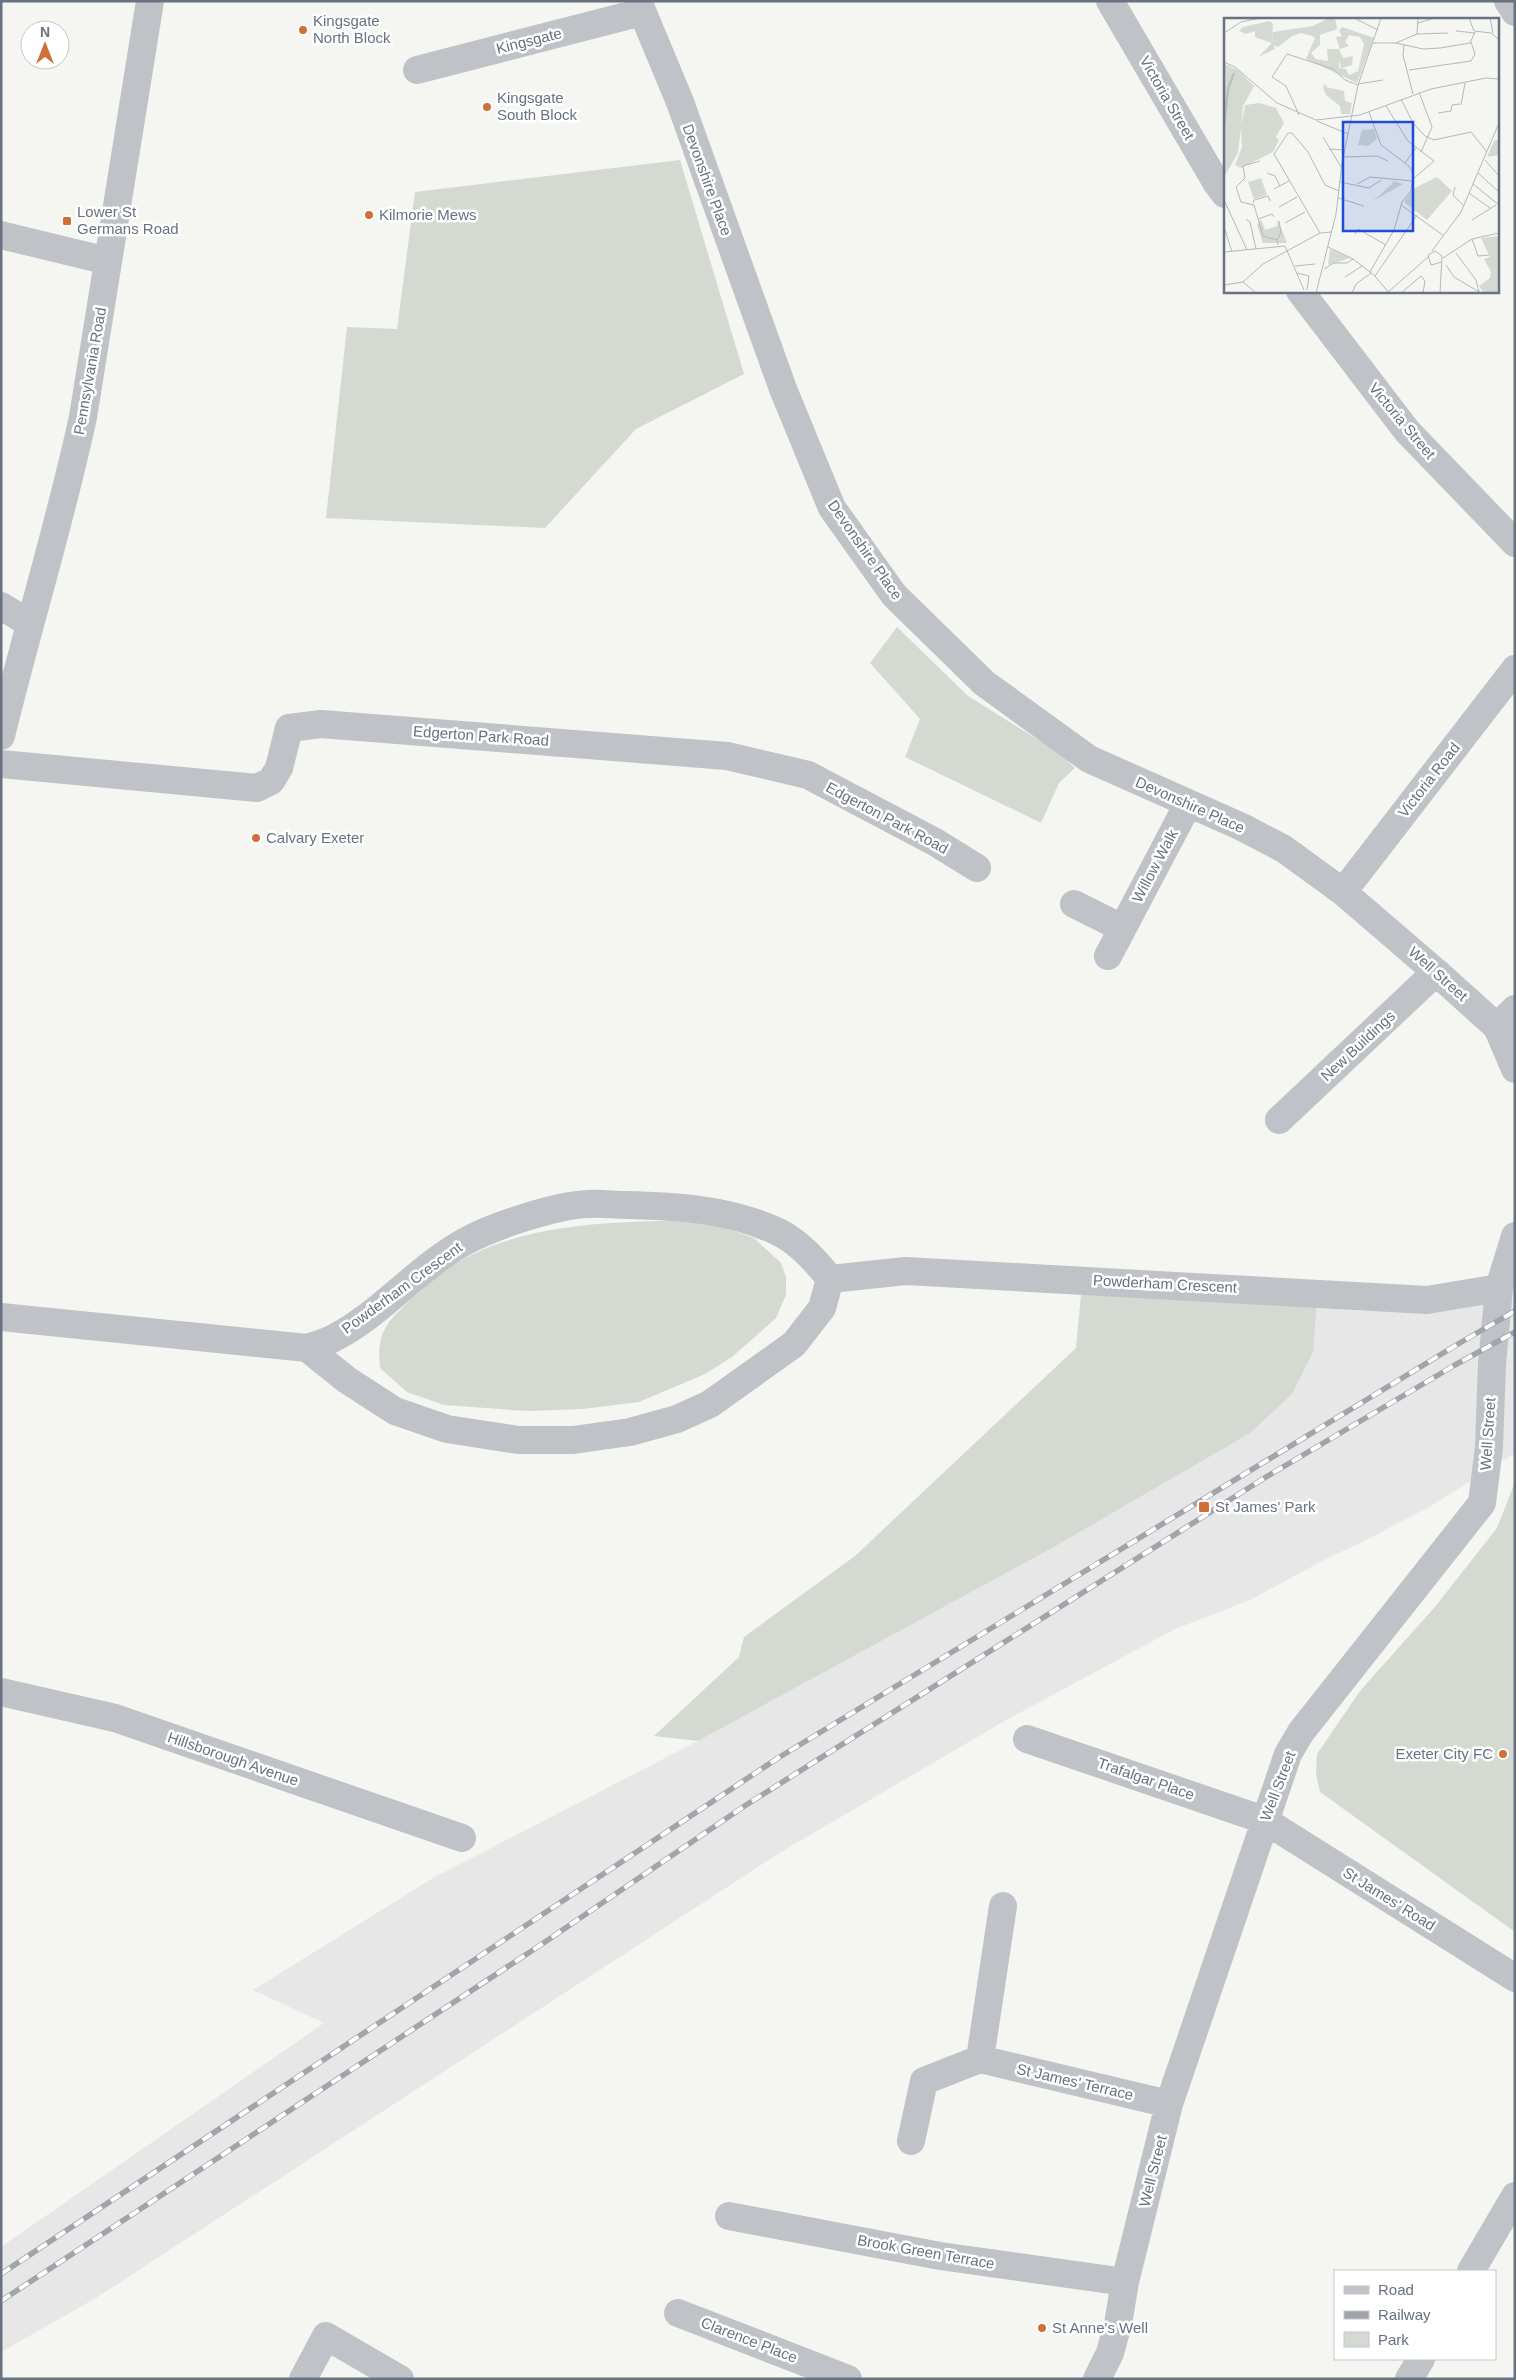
<svg xmlns="http://www.w3.org/2000/svg" width="1516" height="2380" font-family="Arial,sans-serif">
  <style>
    .built { fill: #e6e7e6 }
    .green { fill: #d4dad2 }
    .lines { fill: none; stroke-linecap: round; stroke-linejoin: round }
    .street { stroke: #bfc2c6; stroke-width: 28 }
    .rail-casing { stroke: #a1a5ab; stroke-width: 5.5 }
    .rail { stroke: #fff; stroke-width: 4; stroke-dasharray: 11; stroke-linecap: butt }
    .poi-dot { fill: #cf7039; stroke: #fff; stroke-width: 2 }
    .labels { text-anchor: middle; stroke-width: 5; stroke-linejoin: round; paint-order: stroke }
    .poi-label { font-size: 15px; fill: #687280; stroke: #fff; text-anchor: start }
    .street-label { font-size: 15px; fill: #687280; stroke: #fff }
    .inset-river { fill: none; stroke: #b8c1c6; stroke-width: 2.5 }
    .inset-road { fill: none; stroke: #b4b9bd; stroke-width: 1 }
    .view { fill: #1d4ed8; fill-opacity: 0.15; stroke: #1d4ed8; stroke-width: 2.5 }
    .inset-edge { fill: none; stroke: #687280; stroke-width: 2.5 }
  </style>
  <rect width="100%" height="100%" fill="#f5f5f2"/>
  <!-- built -->
  <path class="built" d="M1515,1284V1453L1429,1507L1366,1540L1324,1560L1250,1600L1175,1629L1008,1719L781,1852L96,2298L1,2352V2247L324,2023L253,1990L433,1878L698,1741L1052,1548L1317,1301L1450,1310Z"/>
  <!-- green -->
  <path class="green" d="M680,160L744,374L636,429L545,528L326,518L347,327L397,329L415,192Z
    M897,627L968,696L1059,753L1075,768L1059,783L1041,823L905,757L920,719L870,663Z
    M657,1221H684L724,1227L754,1238L781,1263L786,1277V1295L776,1318L732,1357L705,1374L639,1402L583,1409L527,1411L444,1405L407,1392L380,1368C376,1329 389,1320 416,1295C424,1289 431,1281 439,1275C499,1229 584,1223 657,1221Z
    M1081,1295L1317,1301L1313,1352L1292,1394L1250,1433L1052,1548L698,1741L654,1736L739,1657L744,1637L855,1556L1076,1348Z
    M1515,1482V1932L1320,1792L1316,1774L1317,1754L1360,1691L1434,1608L1497,1528Z"/>
  <g class="lines">
    <!-- street -->
    <path class="street" d="M638,1L680,102L783,389L832,508L894,595L984,683L1089,759L1242,827L1284,849L1343,892L1436,972L1497,1027L1515,1069
      M1110,1L1216,182L1225,194
      M1508,1L1515,12
      M417,70L642,12
      M1,235L108,261
      M1300,291L1407,431L1515,543
      M1,606L29,623
      M1,736C27,629 60,524 83,417L150,1
      M1,764L257,788L271,781L279,768L289,728L321,724L727,756L808,775L935,842L977,868
      M1343,892L1515,669
      M1074,904L1122,928
      M1108,956L1188,804
      M1497,1027L1515,1009
      M1279,1120L1436,972
      M830,1279L906,1271L1427,1300L1499,1288
      M1,1317L307,1348C315,1345 324,1343 332,1339C379,1316 418,1267 466,1241C493,1226 557,1205 588,1204C601,1203 614,1205 626,1205C676,1206 727,1209 774,1230C796,1239 816,1261 830,1279
      M307,1348L347,1380L395,1411L447,1429L518,1440H573L630,1432L677,1419L710,1404L794,1344L822,1308L830,1279
      M1,1692L115,1718L462,1838
      M1027,1739L1264,1820L1515,1978
      M980,2059L1003,1906
      M911,2141L924,2081L980,2059L1169,2104
      M729,2216L940,2256L1125,2282
      M1471,2271L1515,2196
      M678,2313L848,2379
      M303,2379L326,2336L400,2379
      M1097,2379L1110,2353L1118,2324L1125,2282L1169,2104L1288,1754L1301,1732L1482,1503L1489,1447L1492,1364L1499,1288L1515,1236
      M1409,2379L1421,2359"/>
    <defs>
      <path id="rail" d="M1,2274L778,1758L1458,1344L1515,1311
        M1,2301L542,1944L746,1805L1266,1477L1455,1365L1515,1332"/>
    </defs>
    <!-- rail casing -->
    <use href="#rail" class="rail-casing"/>
    <!-- rail -->
    <use href="#rail" class="rail"/>
  </g>
  <!-- markers -->
  <g class="poi-dot">
    <circle cx="303" cy="30" r="5"/>
    <circle cx="487" cy="107" r="5"/>
    <circle cx="369" cy="215" r="5"/>
    <rect x="62" y="216" width="10" height="10" rx="2.5"/>
    <circle cx="256" cy="838" r="5"/>
    <rect x="1198" y="1501" width="12" height="12" rx="2.5"/>
    <circle cx="1503" cy="1754" r="5"/>
    <circle cx="1042" cy="2328" r="5"/>
  </g>
  <g class="labels">
    <!-- poi labels -->
    <g class="poi-label">
      <text x="313" y="26">Kingsgate<tspan x="313" dy="17">North Block</tspan></text>
      <text x="497" y="103">Kingsgate<tspan x="497" dy="17">South Block</tspan></text>
      <text x="77" y="217">Lower St<tspan x="77" dy="17">Germans Road</tspan></text>
      <text x="379" y="220">Kilmorie Mews</text>
      <text x="266" y="843">Calvary Exeter</text>
      <text x="1215" y="1512">St James' Park</text>
      <text x="1493" y="1759" text-anchor="end">Exeter City FC</text>
      <text x="1052" y="2333">St Anne's Well</text>
    </g>
    <!-- street labels -->
    <g class="street-label">
      <text transform="translate(529 41) rotate(-14)" y="5">Kingsgate</text>
      <text transform="translate(1167 98) rotate(60)" y="5">Victoria Street</text>
      <text transform="translate(707 180) rotate(70)" y="5">Devonshire Place</text>
      <text transform="translate(90 371) rotate(-80)" y="5">Pennsylvania Road</text>
      <text transform="translate(1402 421) rotate(50)" y="5">Victoria Street</text>
      <text transform="translate(865 550) rotate(55)" y="5">Devonshire Place</text>
      <text transform="translate(481 736) rotate(4)" y="5">Edgerton Park Road</text>
      <text transform="translate(1429 780) rotate(-52)" y="5">Victoria Road</text>
      <text transform="translate(1190 805) rotate(24)" y="5">Devonshire Place</text>
      <text transform="translate(887 818) rotate(28)" y="5">Edgerton Park Road</text>
      <text transform="translate(1155 866) rotate(-62)" y="5">Willow Walk</text>
      <text transform="translate(1438 974) rotate(42)" y="5">Well Street</text>
      <text transform="translate(1358 1046) rotate(-43)" y="5">New Buildings</text>
      <text transform="translate(1165 1284) rotate(3)" y="5">Powderham Crescent</text>
      <text transform="translate(402 1288) rotate(-36)" y="5">Powderham Crescent</text>
      <text transform="translate(1488 1434) rotate(-86)" y="5">Well Street</text>
      <text transform="translate(233 1759) rotate(19)" y="5">Hillsborough Avenue</text>
      <text transform="translate(1146 1779) rotate(19)" y="5">Trafalgar Place</text>
      <text transform="translate(1278 1786) rotate(-69)" y="5">Well Street</text>
      <text transform="translate(1389 1899) rotate(32)" y="5">St James' Road</text>
      <text transform="translate(1075 2082) rotate(13)" y="5">St James' Terrace</text>
      <text transform="translate(1153 2171) rotate(-76)" y="5">Well Street</text>
      <text transform="translate(926 2252) rotate(10)" y="5">Brook Green Terrace</text>
      <text transform="translate(749 2340) rotate(21)" y="5">Clarence Place</text>
    </g>
  </g>
  <!-- overview -->
  <g transform="translate(1224 18)">
    <rect width="275" height="275" fill="#f5f5f2"/>
    <path d="M105,0H111L113,11L96,17V27L87,35L92,41L104,43L103,31H115L119,40L129,38L128,47L122,49L117,50L115,42V50L122,51L125,57L134,53L140,26L136,19L125,17L121,24L125,28L116,31L112,19L118,18L115,13L118,9L150,20L133,65L82,41L91,20L88,18L77,15L68,18L54,29L50,27L51,31L34,39L48,25L31,19V13L22,16L15,13L19,9L46,3L49,6L48,24L49,14L89,8ZM1,46L14,52L30,68L19,88L17,109L21,87L35,85L52,90L60,105L52,119L55,122L49,134L17,150L11,147L18,129L17,110L14,135L0,159ZM101,65L102,69L120,73L121,83L128,85L126,96H117L116,88L102,77L99,69ZM150,111L153,121L144,128L134,127L138,112ZM275,121V137L263,139L270,123ZM213,159L228,173L203,202L180,184L189,171ZM37,160L43,177L30,181L24,164ZM169,163L179,166L149,183L168,166ZM37,201L41,212L53,208L54,202L63,225H39L33,207ZM275,218V275H260L255,268L266,260L267,254L260,241L266,239L257,220ZM106,231L126,240L104,247Z" fill="#d4dad2"/>
    <path class="inset-river" d="M0,108L4,71L10,55"/>
    <path class="inset-road" d="M245,0L250,13L267,15L275,22M266,0L269,15M132,1L154,12M194,5L211,0M232,13L251,15M0,15L17,4L36,0M193,16L224,15M149,25H172L199,31L216,30L246,25L251,14M172,25L193,16L194,0M180,27L179,37L189,76M0,44L11,49L53,85L92,102L136,97L207,71L262,60L275,61M185,52L247,43L251,36L247,24M134,66L159,62M195,74L208,109L197,134M177,81L189,105L201,118L210,122L247,114L263,134M237,87L241,65M162,88L184,123L210,143L189,161M145,94L157,127L185,148L189,156L187,173L178,184L170,212L146,254M214,95L227,93L228,87L236,86M75,97L62,68L48,59L63,36L109,51L121,62L134,67M93,103L124,116M99,119L117,149M105,131L120,132M119,139L153,138L164,143M261,142L275,158M36,143L19,148L21,160L12,169L17,184L30,187L39,218L53,222L54,227M181,145L192,130M43,155L51,158L56,168M254,155L275,174M116,164L145,170L157,162M133,166L146,159L188,163M249,166L275,187M231,169L229,177L240,188M50,171L65,163M245,175L266,190M114,180L140,188M0,182L23,232M29,185L30,182L44,178L46,183M177,187L220,218M55,189L73,179M22,201L26,204L32,231M34,201L48,196L50,199M248,202L272,187M61,205L81,194M0,209L8,234M96,215L50,136L64,115H68L84,134L101,167L115,173M131,216L134,211L162,227M248,221L254,238L265,237M53,222L57,215L55,203M104,229L129,241L151,258L165,275M208,233L237,194L275,105M0,234L61,228L80,272M232,235L252,262L255,274M219,240L248,221L275,215M222,247L230,259L257,275M71,248L91,246M100,251L110,245H123L129,241M73,255L85,258L83,272M151,258L193,197M121,259L138,248M19,264L39,246L96,215L107,214M0,267L19,264L32,275M92,275L112,196L118,145L134,67L157,0M128,275L132,266L147,255M163,275L204,239M177,275L197,258L201,263L199,275M216,275L218,238L211,233L204,237L207,247L218,244"/>
    <path class="view" d="M119,104H189V213H119Z"/>
    <rect width="275" height="275" class="inset-edge"/>
  </g>
  <!-- border -->
  <rect width="1516" height="2380" fill="none" stroke="#687280" stroke-width="5"/>
  <!-- legend -->
  <rect x="1334" y="2270" width="162" height="90" fill="#ffffff" stroke="#c3c7cc"/>
  <rect x="1344" y="2286" width="25" height="8" fill="#bfc2c6" stroke="#c3c7cc"/>
  <text x="1378" y="2295" font-size="15" fill="#687280">Road</text>
  <rect x="1344" y="2311" width="25" height="8" fill="#a1a5ab" stroke="#c3c7cc"/>
  <text x="1378" y="2320" font-size="15" fill="#687280">Railway</text>
  <rect x="1344" y="2332" width="25" height="15" fill="#d4dad2" stroke="#c3c7cc"/>
  <text x="1378" y="2345" font-size="15" fill="#687280">Park</text>
  <!-- north arrow -->
  <g transform="translate(45 45)"><circle r="24" fill="#ffffff" stroke="#c3c7cc"/>
  <path d="M0-4L9 19L0 12L-9 19Z" fill="#cf7039"/>
  <text y="-8" font-size="14" font-weight="bold" text-anchor="middle" fill="#687280">N</text>
  </g>
</svg>
